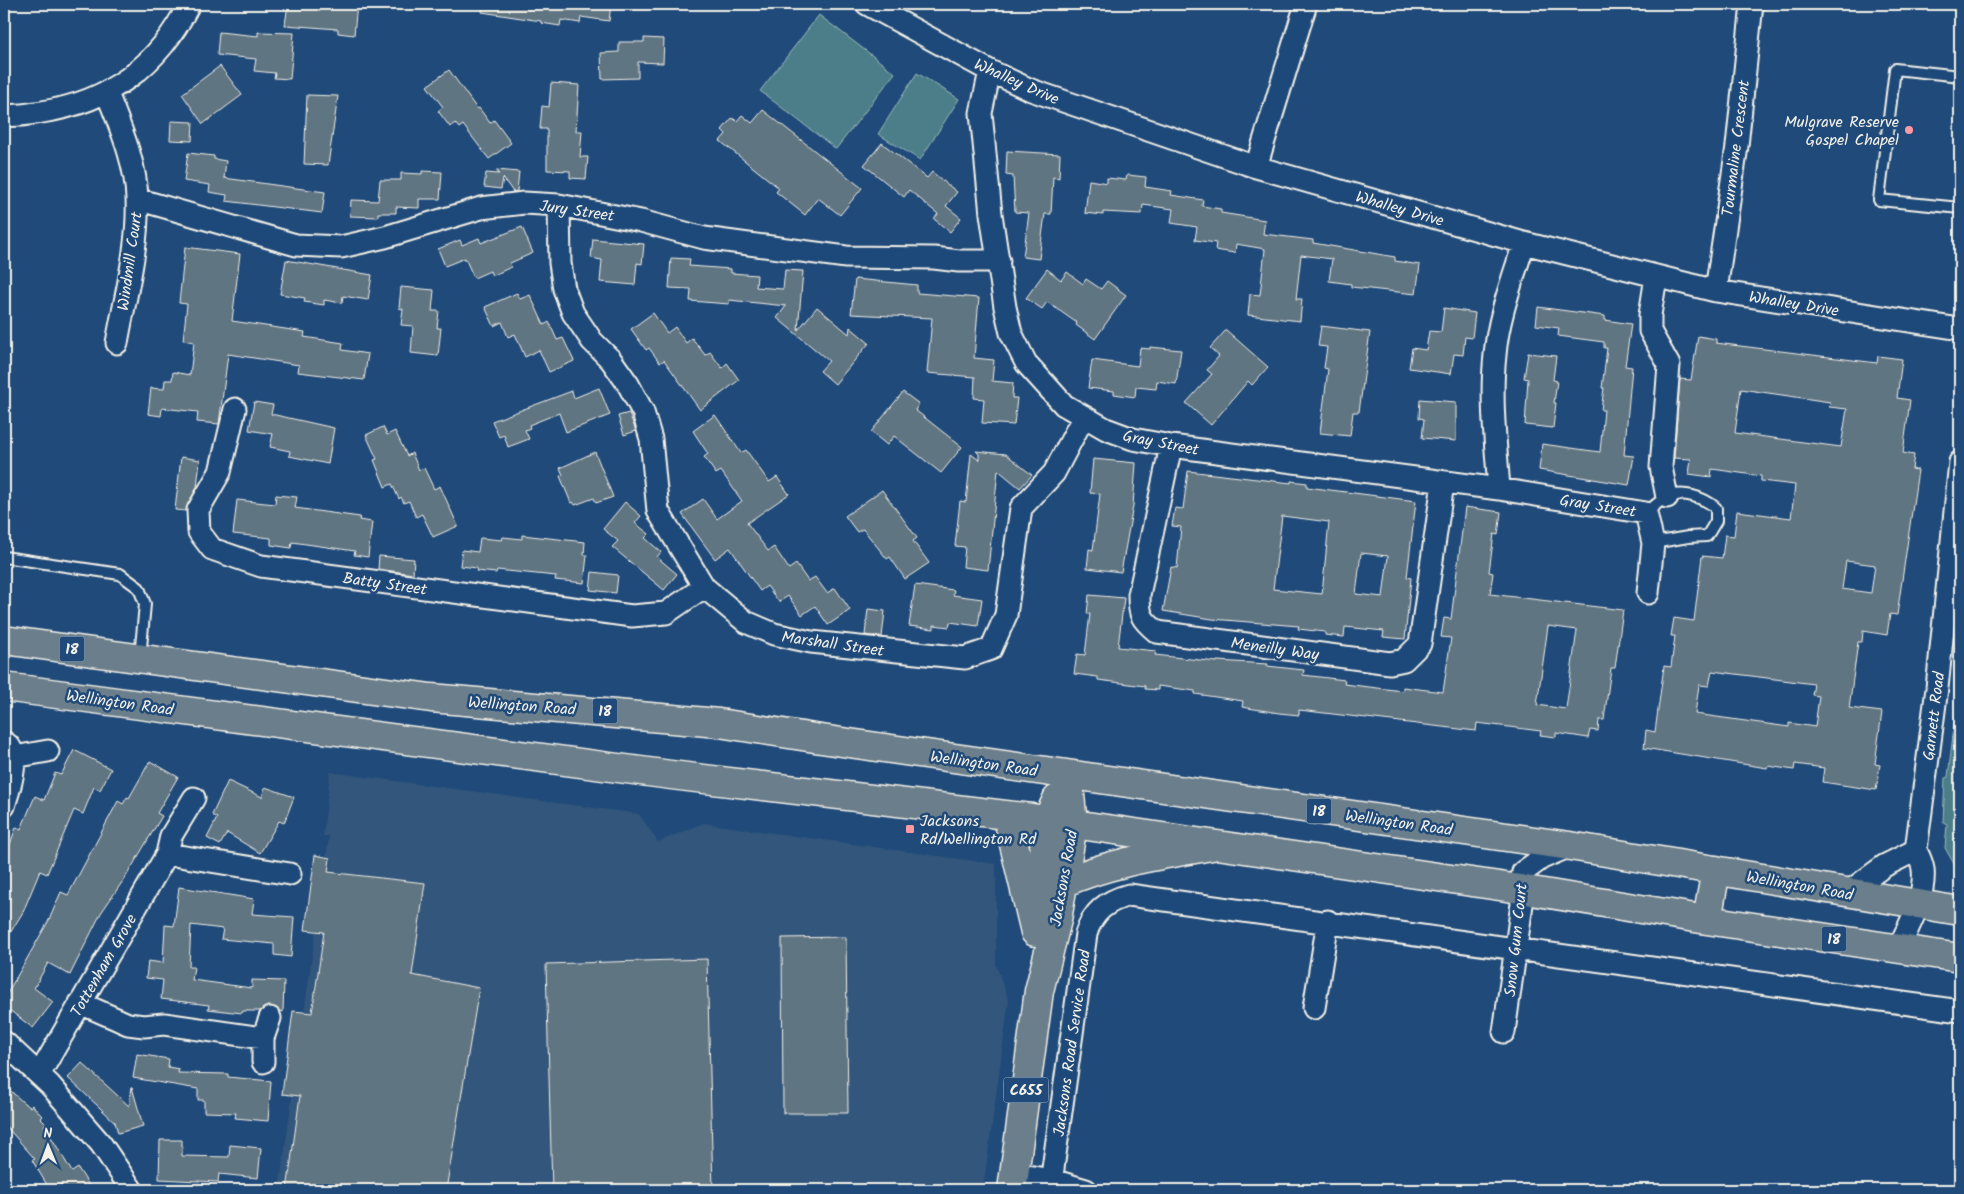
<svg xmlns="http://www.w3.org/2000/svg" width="1964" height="1194" font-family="Kalam,sans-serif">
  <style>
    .built { fill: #33577c }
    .green { fill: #4c7e89; stroke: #a0b8b8 }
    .building { fill: #617482; stroke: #f4f1e8; fill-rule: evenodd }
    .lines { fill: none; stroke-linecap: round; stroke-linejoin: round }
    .service-casing { stroke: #f4f1e8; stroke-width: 14 }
    .minor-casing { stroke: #f4f1e8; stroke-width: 25 }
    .primary-casing { stroke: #f4f1e8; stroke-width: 31 }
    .trunk-casing { stroke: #f4f1e8; stroke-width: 31 }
    .service { stroke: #1f4a7a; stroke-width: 10 }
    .minor { stroke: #1f4a7a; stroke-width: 21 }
    .primary { stroke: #6b7e8b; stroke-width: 28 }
    .trunk { stroke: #6b7e8b; stroke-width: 28 }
    .poi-dot { fill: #ff9aa2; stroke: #1f4a7a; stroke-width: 2 }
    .labels { text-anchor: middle; stroke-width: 5; stroke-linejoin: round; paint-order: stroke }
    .shield { fill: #1f4a7a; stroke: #b4bfc7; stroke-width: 1 }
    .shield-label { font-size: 15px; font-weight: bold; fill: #f4f1e8 }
    .street-label { font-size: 16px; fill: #f4f1e8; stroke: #1f4a7a }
    .poi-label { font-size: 16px; fill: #f4f1e8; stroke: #1f4a7a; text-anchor: end }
  </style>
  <rect width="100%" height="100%" fill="#1f4a7a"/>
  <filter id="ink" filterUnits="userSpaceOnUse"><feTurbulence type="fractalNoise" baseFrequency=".02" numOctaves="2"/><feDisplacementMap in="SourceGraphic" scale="10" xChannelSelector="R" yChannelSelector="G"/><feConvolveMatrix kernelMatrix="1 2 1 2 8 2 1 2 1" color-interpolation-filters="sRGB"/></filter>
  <g filter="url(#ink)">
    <!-- built -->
    <path class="built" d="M330,772L639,814L658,842L703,823L996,864V965L1009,1001L983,1190H279L329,836H323Z"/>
    <!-- green -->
    <path class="green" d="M819,15L895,73L836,149L760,91Z
      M917,73L959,99L920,160L878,134Z
      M1960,675V871H1958L1945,848L1947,824L1943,822L1945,778L1948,777Z"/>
    <!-- building -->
    <path class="building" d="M288,4H357L354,35L338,33V29L285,25Z
      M483,4H611L609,21L581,17L580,23L561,20L560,26L541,23V21L482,12Z
      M219,32L258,36V32L294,33L290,79L274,78L275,73L254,71L256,59L217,55Z
      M644,38L664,39L663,63L638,62V78L602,79L601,53L619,52V42H644Z
      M220,66L242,95L203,124L182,94Z
      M449,70L477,109L479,108L490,123L494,120L511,143L489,159L463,125L459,128L455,123L450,127L438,111L443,107L427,86Z
      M551,83L579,85L576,131H582L580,157H588L586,179L570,178V171L547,170V129H540L542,106L549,107Z
      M307,95L338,96L328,165L304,164Z
      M763,110L862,188L840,215L818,198L805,215L776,192L779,188L720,141L726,134L722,130L732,118L737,121L742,115L752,123Z
      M171,121L193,122L192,141L170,140Z
      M882,143L927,178L932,172L957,192L946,206L961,218L950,232L934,219L938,214L909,190L904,197L864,165Z
      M1007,151L1060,154L1059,178L1053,177L1051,214H1045L1039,259L1023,257L1029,213L1015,212L1013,176L1006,175Z
      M188,153L214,156V159L226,161L224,178L325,192L322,213L226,201L227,195L209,192L210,185L184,181Z
      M496,170L519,172L517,191L513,192L503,178L501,189L484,187L486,173L499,174Z
      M422,171L442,172L440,199H419V208L396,207V213H378V217L350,216L351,200L378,201L380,180H401V173L422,174Z
      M1127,175L1146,177L1145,187L1172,191L1171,195L1203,200L1202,206L1221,209V213L1265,220L1263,234L1313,240V243L1395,257V261L1420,265L1416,294L1351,287V284L1329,281L1332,259L1301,255L1296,299H1302L1300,321L1248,315L1250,294L1260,295L1265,249L1236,244L1235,253L1215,250L1216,243L1195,240L1197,227L1171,223L1173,209L1143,205L1142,214L1103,212V215L1085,213L1089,180L1107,183V178L1126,180Z
      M522,227L533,253L510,263L511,267L492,276L490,271L474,278L465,258L445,266L438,249L460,240L462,245L479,238L481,243Z
      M593,239L644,244L642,264L637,263L635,285L600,282L602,260L591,258Z
      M185,247L240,254L232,321L305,332L304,337L343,343L342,350L368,354L364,380L298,372L299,365L228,354L219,424L197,422L198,412L162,408L161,416L148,414L151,388L164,389L165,380H172L173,372L190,375L194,342L183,340L187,304L179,303Z
      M671,258L690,259L689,266L731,269V273L757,275L756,287L783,289L785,270L803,271L798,330L817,307L849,334L850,327L869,343L835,384L820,371L829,361L777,318L786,306L729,300V304L690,301L691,289L669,288Z
      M286,260L372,275L368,300L343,296L342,303L324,300V305L304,302L305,298L280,294Z
      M1047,269L1061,280L1067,272L1083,284L1086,279L1101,289L1107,281L1126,295L1095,339L1076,325L1077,323L1047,302L1042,309L1026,298Z
      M855,279L917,285V293L979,298L974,358L994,360L992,381L1013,383L1012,398H1017L1014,425L982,423L984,399L974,398L975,377L927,373L932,318L851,314Z
      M401,287L434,290L432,311H439L437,328H441L438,356L411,353L413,326L401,325L403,309L399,308Z
      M517,293L520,299L530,295L544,325L549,322L557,340L563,338L574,361L549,372L539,350L525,357L515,334L508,337L502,322L494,326L485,307Z
      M1538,307L1605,316V320L1631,324L1625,366L1632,367L1624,455L1634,456L1629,485L1539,470L1542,444L1600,452L1604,410H1601L1604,388H1602L1607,348H1604V342L1558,336L1559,328L1536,325Z
      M1444,308L1475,313L1472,338L1465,337L1463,355L1454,354L1451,374L1409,368L1412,348L1426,350L1429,331L1441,332Z
      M653,313L667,333L675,327L686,343L692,338L705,355L710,352L722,368L727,363L739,380L700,410L664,360L660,363L649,348L646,350L631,329Z
      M1321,326L1370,332L1359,412H1353L1350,436L1320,433L1328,369L1324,368L1327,347L1318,346Z
      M1226,330L1268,367L1252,385L1248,381L1211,425L1186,403L1212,374L1207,370L1219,356L1210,348Z
      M1698,336L1716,339V343L1877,363L1878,356L1902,359L1897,398L1910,400L1903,453L1914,455L1912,469L1918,470L1897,615L1890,614L1887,635L1863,631L1862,642H1858L1849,708L1882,712L1875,764L1880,765L1876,790L1822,782L1824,768L1795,764L1794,770L1768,766L1767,768L1644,748L1646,730L1655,732L1664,666L1671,667L1675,636H1671L1674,618L1694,621L1702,556L1722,558L1725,535L1734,536L1737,511L1791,518L1795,485L1761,481V476L1712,469L1711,477L1689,474L1691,459L1674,458L1680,379L1691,380ZM1741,389L1830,402L1829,407L1847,409L1841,447L1735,433ZM1846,561L1875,565L1871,593L1842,589ZM1712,671L1814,684L1812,695L1819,696L1815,727L1789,723V727L1695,714L1699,685L1709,686Z
      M1150,347L1181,350L1176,384L1157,381L1156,389L1136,387L1135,397L1114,394V391L1088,388L1092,360L1138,366L1140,348L1150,349Z
      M1528,353L1556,356L1553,380L1557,381L1554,403H1556L1553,428L1525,425L1528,379L1524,378Z
      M599,388L610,415L566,432L559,413L529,425L530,428L525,430L529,439L508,447L504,435L499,437L492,421L572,391L574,398Z
      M903,392L919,404L915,410L962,447L941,473L894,436L887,445L871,432Z
      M1420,399L1456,402V441L1422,438L1424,419L1419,418Z
      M254,402L273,405L271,414L334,428L328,464L289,456L290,451L270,447L273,434L249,430Z
      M629,413L636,431L624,435L618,416Z
      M715,415L741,453L746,450L769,482L777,477L789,494L747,523L768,551L774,547L789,569L796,564L808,581L815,577L827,593L835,588L850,610L828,625L815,606L802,615L788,596L779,602L767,586L760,591L730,548L715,559L682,514L703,499L717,519L742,501L721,471L716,474L704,457L708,454L693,431Z
      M383,427L387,435L395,431L407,456L412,453L419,470L424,468L434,489L440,486L458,526L433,537L422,514L416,517L409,501L404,503L401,497L399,499L392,484L385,487L374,460L377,459L366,435Z
      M976,451L1006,454L1032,475L1020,488L998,470L988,570L963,567L965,547L955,546L960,501L966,502L971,454L979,460V454Z
      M595,452L613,497L596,503L594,498L575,505L573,502L571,503L560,476L563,475L560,468Z
      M181,457L200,460L197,487L186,511L175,510Z
      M1093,459L1136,463L1133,506L1121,572L1087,568L1089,549L1093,550L1100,494L1090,493Z
      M1188,471L1291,483V481L1307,483V487L1416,501L1407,577L1411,578L1405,639L1383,637L1384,631L1345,627L1344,637L1325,635V632L1298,629L1299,626L1212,619L1163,611L1171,567L1177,568L1181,527L1172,526L1175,508L1183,509ZM1282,516L1329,522L1322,594L1273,589ZM1361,553L1388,556L1383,597L1356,594Z
      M882,490L917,538L913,541L929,563L905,579L890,557L887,559L863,529L857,532L845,516Z
      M276,495L297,497L295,508L360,517L359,520L372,522L368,557L354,555L355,551L292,542L291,548L271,545V538L233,534L237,500L275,504Z
      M625,502L641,516L635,523L649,534L645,538L661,552L657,557L677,574L664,590L612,547L618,541L603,529Z
      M1465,507L1501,512L1498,535L1494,534L1489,572L1493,573L1490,594L1623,610L1615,668H1611L1604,720H1599L1598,731L1590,730L1588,738L1556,733V737L1540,735L1541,731L1477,723L1476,731L1299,710V715L1279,713L1242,707L1243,701L1195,694V691L1158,686V690L1145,689V686L1098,680V677L1074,674L1077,654L1085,655L1090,614H1087L1089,595L1124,598L1118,647L1156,651L1155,655L1217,662V661L1268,664L1267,666L1304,670L1303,675L1345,680L1344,684L1403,691V687L1443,692L1451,638L1441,637L1444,618L1451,619ZM1548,626L1577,630L1566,709L1537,705Z
      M522,535L585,542L584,555H587L584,583L555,580L556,576L497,570L496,573L476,571L477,568L460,566L462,550L478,552L480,538L502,540L503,537L522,539Z
      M379,556L414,559L413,574L378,569Z
      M592,572L618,575L616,593L590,590Z
      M915,585L954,590L953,595L982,599L978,626L950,622L949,627L934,625V629L909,626Z
      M868,609L885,611L882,637L865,635Z
      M74,750L111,769L100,790L94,787L83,814L74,810L47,874L40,871L23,912L4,943V862L16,827L21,829L35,796L44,800L55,773L61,775Z
      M150,761L178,777L157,813L162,816L127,875L101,913L70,975L48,963L34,988L53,1002L33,1028L4,1006V999L49,920L61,892L68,895L118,801L123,804L127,797L129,798Z
      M228,781L262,797L265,787L294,797L284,823L279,821L260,853L227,833L220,845L207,838L217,818L212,815Z
      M315,855L330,858L328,872L425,883L412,975L479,988L446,1190H287L300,1096L282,1094L293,1011L312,1013L324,932L305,930Z
      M179,887L254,899L252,914L294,917L291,957L274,955V944L221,939L223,929L191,925L189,967H194L192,980L252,988V980L284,981L283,1012L268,1006L260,1011H243L242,1013L208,1009L209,1005L161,999L163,980L146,978L148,961L163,963L165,925L174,926Z
      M846,937L848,1113H783L782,938Z
      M707,959L713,1190H552L546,964Z
      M137,1054L169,1059L168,1067L179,1069L178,1073L228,1074V1077L271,1081L268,1121L235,1118L236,1113L204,1112V1100H198V1089L133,1078Z
      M82,1063L129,1106L132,1087L143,1126L118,1133L115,1122L68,1078Z
      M4,1085L24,1103L30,1107L32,1105L42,1116L40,1118L46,1124L44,1125L72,1172L78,1168L92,1190H65L61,1184L50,1190L32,1160L35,1159L4,1124Z
      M160,1140H182V1156L229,1157L230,1145L261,1148L258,1178L219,1174L218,1182L159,1179Z"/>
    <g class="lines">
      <defs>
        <path id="service" d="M1960,76L1895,69L1879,200L1960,208
          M1646,513C1652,508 1659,501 1666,498C1682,490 1703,497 1716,508V521L1707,536L1688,537L1653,543
          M4,557L120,574L139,588L145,604L140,658"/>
        <path id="minor" d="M867,4L990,71L1031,90L1256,167L1524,243L1716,291L1960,329
          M990,71L981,113L991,214L1005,307L1011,333L1026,363L1064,405L1106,429L1133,439L1171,446L1499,489L1646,513L1653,543L1648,593
          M107,93C120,127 136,162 137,199C139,247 125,297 117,343
          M4,115C17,117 29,114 42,112C109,102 159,65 189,4
          M1256,167L1306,4
          M137,199L296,245L341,247L385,237L481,208L524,203L559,205L641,221L704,238L846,257L934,258L959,261H999
          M559,205L560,263L564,289L573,313L592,341L611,360L628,384L643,412L651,439L658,511L704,587L746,622L774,634L811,642L965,658L991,649L1006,615L1021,508L1054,473L1083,418
          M1656,277L1650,315V331L1669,365L1661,467L1667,497
          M1716,291L1737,146L1752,4
          M235,409L220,472L198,510L199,532L212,549L261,566L632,616L666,613L704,587
          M1171,446L1139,595C1139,615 1141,619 1157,632L1390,663L1404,660L1420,644L1443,483
          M1499,489C1496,445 1490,400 1495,355C1498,317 1513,279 1524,243
          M4,742C23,752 9,790 4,806
          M14,757L48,751
          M167,854L290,874
          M1847,893L1884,866L1916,850
          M1898,949C1909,926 1926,896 1923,869C1922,863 1919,856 1916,850L1937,688L1960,462
          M80,1003L128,1024L144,1026L164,1024L263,1038
          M1314,1008L1328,921
          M1504,1032L1522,904L1520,889L1523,872L1542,858L1570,846
          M4,1042L50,1085L101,1144L132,1190
          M263,1062V1038L270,1018
          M39,1075L167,854L171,836L194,798
          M1015,1174L1052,1180L1086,1190
          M1050,1190L1086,934C1093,911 1107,901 1129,895L1960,1011"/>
        <path id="primary" d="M1063,883C1110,862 1161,855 1212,846
          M1035,928L1047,821L1057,799
          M1012,1190L1039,991L1057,920L1073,825L1068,775"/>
        <path id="trunk" d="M4,640L431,698L719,723L821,739L1570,846L1960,911
          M4,687L671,775L1032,818L1520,889L1707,920L1960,958
          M1007,815L1035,932
          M1707,920L1716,870"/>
      </defs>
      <!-- service casing -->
      <use href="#service" class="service-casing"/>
      <!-- minor casing -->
      <use href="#minor" class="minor-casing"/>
      <!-- primary casing -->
      <use href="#primary" class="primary-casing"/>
      <!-- trunk casing -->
      <use href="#trunk" class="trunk-casing"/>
      <!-- service -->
      <use href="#service" class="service"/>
      <!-- minor -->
      <use href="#minor" class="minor"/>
      <!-- primary -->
      <use href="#primary" class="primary"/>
      <!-- trunk -->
      <use href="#trunk" class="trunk"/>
    </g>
  </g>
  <!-- markers -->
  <g class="poi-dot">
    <circle cx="1909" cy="130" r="5"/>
    <rect x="905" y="824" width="10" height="10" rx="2.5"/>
  </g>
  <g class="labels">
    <!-- shield labels -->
    <g class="shield">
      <rect x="59.5" y="636.5" width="25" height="25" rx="4"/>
      <rect x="592.5" y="698.5" width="25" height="25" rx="4"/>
      <rect x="1306.5" y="798.5" width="25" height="25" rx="4"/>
      <rect x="1821.5" y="926.5" width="25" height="25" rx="4"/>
      <rect x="1003.5" y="1077.5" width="45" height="25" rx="4"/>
    </g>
    <g class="shield-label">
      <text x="72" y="654">18</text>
      <text x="605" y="716">18</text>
      <text x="1319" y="816">18</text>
      <text x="1834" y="944">18</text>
      <text x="1026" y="1095">C655</text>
    </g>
    <!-- street labels -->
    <g class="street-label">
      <text transform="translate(1017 81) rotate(24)" y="6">Whalley Drive</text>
      <text transform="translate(1735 148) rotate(-83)" y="6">Tourmaline Crescent</text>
      <text transform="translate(1400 208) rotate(16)" y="6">Whalley Drive</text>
      <text transform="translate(577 210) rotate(8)" y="6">Jury Street</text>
      <text transform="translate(129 261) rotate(-82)" y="6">Windmill Court</text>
      <text transform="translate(1794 303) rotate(9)" y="6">Whalley Drive</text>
      <text transform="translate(1161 442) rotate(11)" y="6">Gray Street</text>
      <text transform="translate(1598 505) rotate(9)" y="6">Gray Street</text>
      <text transform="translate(385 583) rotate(8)" y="6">Batty Street</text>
      <text transform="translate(833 643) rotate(8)" y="6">Marshall Street</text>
      <text transform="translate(1275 648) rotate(8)" y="6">Meneilly Way</text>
      <text transform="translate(120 702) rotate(8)" y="6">Wellington Road</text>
      <text transform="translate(522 705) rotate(4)" y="6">Wellington Road</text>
      <text transform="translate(1933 716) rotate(-83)" y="6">Garnett Road</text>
      <text transform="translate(984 763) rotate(8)" y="6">Wellington Road</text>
      <text transform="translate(1399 822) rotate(8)" y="6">Wellington Road</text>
      <text transform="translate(1063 878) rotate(-80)" y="6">Jacksons Road</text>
      <text transform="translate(1800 885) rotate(10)" y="6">Wellington Road</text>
      <text transform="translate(1515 940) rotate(-84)" y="6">Snow Gum Court</text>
      <text transform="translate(103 965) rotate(-60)" y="6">Tottenham Grove</text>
      <text transform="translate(1071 1043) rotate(-82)" y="6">Jacksons Road Service Road</text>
    </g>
    <!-- poi labels -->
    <g class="poi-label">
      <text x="1899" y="127">Mulgrave Reserve<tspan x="1899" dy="18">Gospel Chapel</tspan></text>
      <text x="920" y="826" text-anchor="start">Jacksons<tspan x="920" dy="18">Rd/Wellington Rd</tspan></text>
    </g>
  </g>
  <!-- margin -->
  <rect width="1964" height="1194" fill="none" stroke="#1f4a7a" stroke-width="20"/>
  <rect x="10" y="10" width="1944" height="1174" fill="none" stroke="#f4f1e8" stroke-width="2" filter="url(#ink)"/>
  <!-- north arrow -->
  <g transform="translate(48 1146) rotate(359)" stroke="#1f4a7a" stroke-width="4" paint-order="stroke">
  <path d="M0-4L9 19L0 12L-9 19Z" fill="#f4f1e8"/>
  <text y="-8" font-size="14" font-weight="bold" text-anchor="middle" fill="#f4f1e8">N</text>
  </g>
</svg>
